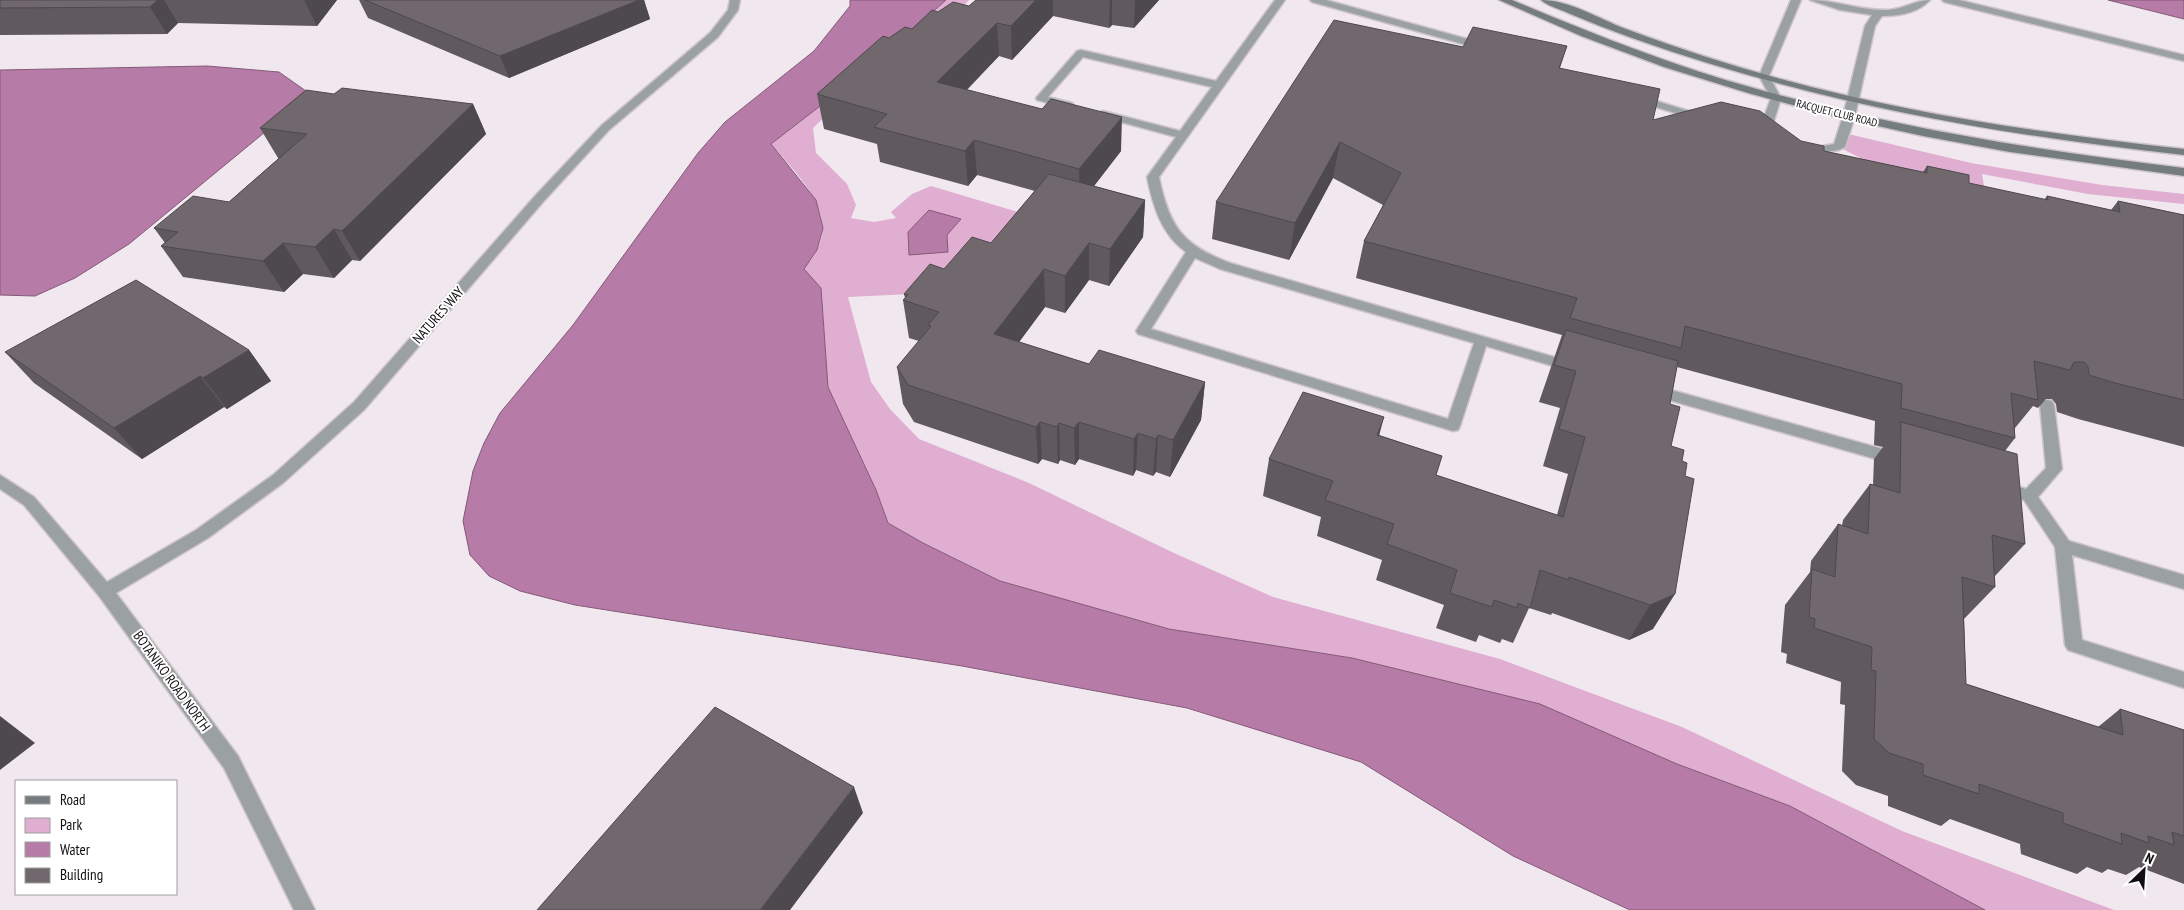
<svg xmlns="http://www.w3.org/2000/svg" width="2184" height="910" font-family="'PT Sans Narrow',sans-serif">
  <style>
    .green { fill: #dfaed1 }
    .water { fill: #b67ba6; stroke: #845a79 }
    .lines { fill: none; stroke-linecap: round; stroke-linejoin: round }
    .lane-casing { stroke: #cdc4ca; stroke-width: 3 }
    .street-casing { stroke: #cdc4ca; stroke-width: 3 }
    .secondary-casing { stroke: #cdc4ca; stroke-width: 3 }
    .lane { fill: #9ba0a1; fill-rule: evenodd }
    .street { fill: #9ba0a1; fill-rule: evenodd }
    .secondary { fill: #757c7e; fill-rule: evenodd }
    .wall { fill: #60595e }
    .shaded-wall { fill: #4e494c }
    .building { fill: #70686d; stroke: #4e494c }
    .labels { text-anchor: middle; stroke-width: 4; stroke-linejoin: round; paint-order: stroke }
    .far-street-label { font-size: 11px; fill: #110d10; stroke: #fff }
    .street-label { font-size: 14px; fill: #110d10; stroke: #fff }
  </style>
  <rect width="100%" height="100%" fill="#f1e7ee"/>
  <!-- green -->
  <path class="green" d="M946,0H969L963,6L850,93L813,128L816,153L847,184L856,205L851,218L874,222L896,218L891,212L912,194L931,186L1045,220L932,293L848,297L871,382L890,409L919,439L1029,483L1174,553L1273,597L1500,659L1682,727L1902,831L2114,910H1985L1790,806L1677,764L1352,658L1169,629L1000,581L923,543L888,523L876,490L828,387L821,288L803,269C808,263 814,257 817,250C837,209 795,173 771,144L873,65Z
    M1844,133L1971,163L2102,185L2184,194V204L2088,194L1982,174L1986,198L1872,164L1839,147Z"/>
  <!-- water -->
  <path class="water" d="M850,0H946L873,65L771,144L816,200L823,228L817,250L804,269L821,288L828,387L876,490L888,523L923,543L1000,581L1169,629L1352,658L1540,704L1677,764L1790,806L1985,910H1630L1513,856L1361,762L1187,708L962,666L575,605L520,591L489,576L470,555L463,521L473,471L484,443L500,413L573,325L698,153L725,122L814,51L850,6Z
    M2108,0H2184V19Z
    M207,66L279,72L306,91L276,123L129,244L75,278L35,296L0,295V70Z
    M929,210L961,219L947,235L948,252L909,255L908,232Z"/>
  <g class="lines">
    <defs>
      <path id="lane" d="M1275,0H1285L1159,177C1169,226 1182,245 1230,263L1578,364L1580,367L1578,370L1573,372L1486,346L1460,426L1458,430L1453,431L1138,334L1136,331L1186,252C1161,234 1153,206 1147,177L1176,137L1099,116L1097,114L1103,111L1180,131L1212,87L1083,57L1048,97L1072,103L1074,105L1072,107L1068,108L1037,100L1036,98L1077,51L1081,50L1216,81ZM1195,258L1220,269L1474,343L1448,419L1151,329Z
        M1310,0H1326L1489,45L1490,47L1489,49H1481L1312,2Z
        M1791,0H1801L1769,76L1781,98L1773,124L1781,132L1775,135L1771,134L1761,125L1771,98L1759,76Z
        M1810,0C1836,0 1861,11 1888,10C1904,9 1915,0 1930,0C1918,13 1899,16 1882,16L1875,26L1855,116L1845,147L1839,150L1805,155L1801,154L1799,152L1801,150L1834,144L1843,116L1865,26L1872,15L1840,10Z
        M1942,0H1959L2184,55V61L1944,2Z
        M1637,95L1705,116L1707,118L1701,121L1633,100L1632,98L1633,96Z
        M1653,385L1897,453L1902,455L1905,459L1902,463L1897,465L1648,394L1646,390L1648,386Z
        M2047,400L2052,401L2054,405L2062,469L2038,497L2069,541L2184,575V589L2072,555L2082,640L2184,672V688L2068,650L2065,645L2055,547L2024,500L1996,492L1993,488L1996,484L2001,482L2026,489L2046,468L2040,405L2042,401Z"/>
      <path id="street" d="M730,0H740L738,10L718,37L609,130L543,202L364,410L283,483L208,538L116,593L238,756L315,910H294L224,768L99,596L24,505L0,489V475L34,497L107,582L196,530L273,475L354,402L535,196L601,126L710,33L728,10Z"/>
      <path id="secondary" d="M1499,0H1512C1593,34 1673,66 1757,89C1898,128 2040,151 2184,168V176L2010,152L1923,136L1833,116L1748,93L1664,67L1581,36Z
        M1541,0C1570,0 1599,19 1626,29C1677,48 1729,65 1781,79C1913,115 2049,134 2184,149V155C1993,134 1817,103 1635,39C1612,31 1590,22 1568,13C1560,9 1547,6 1541,0Z"/>
    </defs>
    <!-- lane casing -->
    <use href="#lane" class="lane-casing"/>
    <!-- street casing -->
    <use href="#street" class="street-casing"/>
    <!-- secondary casing -->
    <use href="#secondary" class="secondary-casing"/>
    <!-- lane -->
    <use href="#lane" class="lane"/>
    <!-- street -->
    <use href="#street" class="street"/>
    <!-- secondary -->
    <use href="#secondary" class="secondary"/>
  </g>
  <!-- wall -->
  <path class="wall" d="M0,0H337L317,26L178,23L167,34L0,35Z
    M359,0H644L650,19L509,78L368,18Z
    M976,0H1159L1134,28L1112,25L1109,28L1053,16L1012,60L999,56L967,90L1121,151L1094,186L1145,200L1143,237L1109,286L1089,280L1065,313L1045,307L1019,342L1089,364L1205,382L1201,420L1170,477L1156,472L1153,476L1136,470L1133,476L1079,459L1075,465L1060,460L1058,464L1042,459L1038,464L914,422L903,404L897,367L919,341L909,338L903,300L905,298L904,294L944,269L991,243L1035,191L977,175L968,186L880,162L877,144L824,129L817,94L889,38L912,29L938,12L969,6Z
    M1567,46L1560,68L1653,120L1801,141L1824,151L1923,172L1927,166L1969,183L2044,200L2047,196L2111,210L2118,201L2184,215V447L2078,419L2057,412L2056,404L2052,399H2046L2038,408L2033,406L2015,428V438L2005,451L2025,544L1995,576V587L1964,619L1966,684L2098,727L2120,709L2184,730V884L2139,867L2126,875L2108,869L2102,873L2087,867L2077,874L2021,854L2020,844L1950,819L1941,826L1888,806V796L1856,785L1842,771L1845,705L1840,704L1841,682L1786,663L1787,654L1781,652L1785,605L1810,572L1811,561L1838,524L1842,526L1843,520L1870,484L1873,485L1874,459L1883,447L1874,445L1875,421L1677,367L1670,404L1671,446L1653,629L1629,640L1552,613L1551,615L1529,608L1513,643L1502,639L1500,643L1479,635L1476,642L1436,628L1444,605L1376,580L1382,560L1317,536L1321,517L1263,496L1269,459L1379,435L1442,456L1436,475L1557,515L1568,474L1543,466L1560,408L1539,402L1562,335L1356,278L1364,241L1383,205L1333,178L1289,260L1212,239L1216,202L1463,47Z
    M334,94L473,104L486,134L360,261L352,260L334,278L303,274L284,292L183,277L161,246L165,243L154,228L229,202L279,158H278L260,128Z
    M249,350L271,381L227,409L224,407L142,459L34,383L5,352Z"/>
  <!-- shaded-wall -->
  <path class="shaded-wall" d="M158,0H164L178,23L167,34L150,7Z
    M304,0H337L317,26Z
    M639,0H644L650,19L509,78L500,56Z
    M1036,0H1053V16L1012,60L1011,26Z
    M1110,0H1112V25L1109,28Z
    M1135,0H1159L1134,28Z
    M997,23L999,56L940,116L937,82Z
    M473,104L486,134L360,261L342,231Z
    M1122,117L1121,151L1080,204L1079,169Z
    M974,140L977,175L968,186L965,151Z
    M1340,142L1333,178L1289,260L1295,223Z
    M1145,200L1143,237L1109,286L1110,249Z
    M334,229L352,260L334,278L315,247Z
    M283,243L303,274L284,292L263,261Z
    M1089,243V280L1065,313V276Z
    M1044,269L1045,307L997,372L994,334Z
    M249,350L271,381L227,409L203,378Z
    M200,376L224,407L142,459L114,428Z
    M1205,382L1201,420L1170,477L1173,440Z
    M1384,417L1374,455L1377,435Z
    M1040,422L1042,459L1038,464L1036,427Z
    M1079,422V459L1075,465L1074,428Z
    M1059,423L1060,460L1058,464L1057,427Z
    M1138,433L1136,470L1133,476L1134,439Z
    M1158,435L1156,472L1153,476L1156,439Z
    M1675,594L1653,629L1629,640L1650,605Z
    M0,716L35,743L0,770Z
    M854,787L863,813L790,910H760Z"/>
  <!-- building -->
  <path class="building" d="M0,0H158L150,7L0,8Z
    M365,0H639L500,56Z
    M976,0H1036L1011,26L997,23L937,82L1042,109L1051,99L1122,117L1079,169L974,140L965,151L874,127L887,114L817,94L883,36L889,38L905,27L912,29L932,10L938,12L953,2L969,6Z
    M1334,20L1463,47L1473,27L1567,46L1559,68L1660,89L1653,120L1721,102L1760,111L1801,141L1824,146V151L1927,173V166L1969,175V183L2048,200L2047,196L2120,212L2118,201L2184,215V400L2111,382L2089,375L2088,367L2084,362H2074L2070,370L2034,361L2038,400L2011,393L2015,438L1901,408L1902,384L1685,326L1681,348L1570,318L1577,298L1364,241L1401,173L1340,142L1295,223L1216,202Z
    M342,88L473,104L342,231L334,229L315,247L283,243L263,261L161,246L178,232L154,228L193,196L229,202L307,134L260,128L306,90L334,94Z
    M1049,174L1145,200L1110,249L1089,243L1065,276L1044,269L994,334L1089,364L1099,350L1205,382L1173,440L1158,435L1156,439L1138,433L1134,439L1079,422L1074,428L1059,423L1057,427L1040,422L1036,427L908,385L897,367L931,326L928,325L939,312L903,300L908,295L904,294L930,264L944,269L972,237L991,243Z
    M136,280L249,350L203,378L200,376L114,428L5,352Z
    M1566,330L1678,361L1670,404L1680,407L1671,446L1684,450L1682,461L1687,463L1685,476L1694,479L1675,594L1650,605L1569,577V580L1540,570L1530,608L1518,603L1517,608L1494,600L1492,607L1450,593L1457,570L1387,544L1394,524L1325,500L1333,481L1269,459L1303,392L1384,417L1377,435L1442,456L1436,475L1563,517L1585,437L1559,429L1576,371L1554,365Z
    M1901,422L2017,454L2025,544L1992,535L1995,587L1962,577L1966,684L2123,735L2120,709L2184,730V836L2172,832L2174,845L2148,836L2149,843L2121,833L2122,844L2063,823V813L1979,784V794L1923,775V764L1889,753L1874,739L1876,671L1871,670L1872,647L1814,628L1815,619L1809,617L1812,569L1835,577L1838,524L1868,534L1870,484L1900,493Z
    M715,707L854,787L760,910H537Z"/>
  <g class="labels">
    <!-- far-street labels -->
    <g class="far-street-label">
      <text transform="translate(1837 113) rotate(14)" y="4">RACQUET CLUB ROAD</text>
    </g>
    <!-- street labels -->
    <g class="street-label">
      <text transform="translate(438 315) rotate(-49)" y="5">NATURES WAY</text>
      <text transform="translate(172 681) rotate(54)" y="5">BOTANIKO ROAD NORTH</text>
    </g>
  </g>
  <!-- legend -->
  <rect x="15" y="780" width="162" height="115" fill="#ffffff" stroke="#a09e9f"/>
  <rect x="25" y="796" width="25" height="8" fill="#757c7e" stroke="#a09e9f"/>
  <text x="60" y="805" font-size="15" fill="#110d10">Road</text>
  <rect x="25" y="818" width="25" height="15" fill="#dfaed1" stroke="#a09e9f"/>
  <text x="60" y="830" font-size="15" fill="#110d10">Park</text>
  <rect x="25" y="842" width="25" height="15" fill="#b67ba6" stroke="#a09e9f"/>
  <text x="60" y="855" font-size="15" fill="#110d10">Water</text>
  <rect x="25" y="868" width="25" height="15" fill="#70686d" stroke="#a09e9f"/>
  <text x="60" y="880" font-size="15" fill="#110d10">Building</text>
  <!-- north arrow -->
  <g transform="translate(2144 870) rotate(25)" stroke="#ffffff" stroke-width="4" paint-order="stroke">
  <path d="M0-4L9 19L0 12L-9 19Z" fill="#110d10"/>
  <text y="-8" font-size="14" font-weight="bold" text-anchor="middle" fill="#110d10">N</text>
  </g>
</svg>
